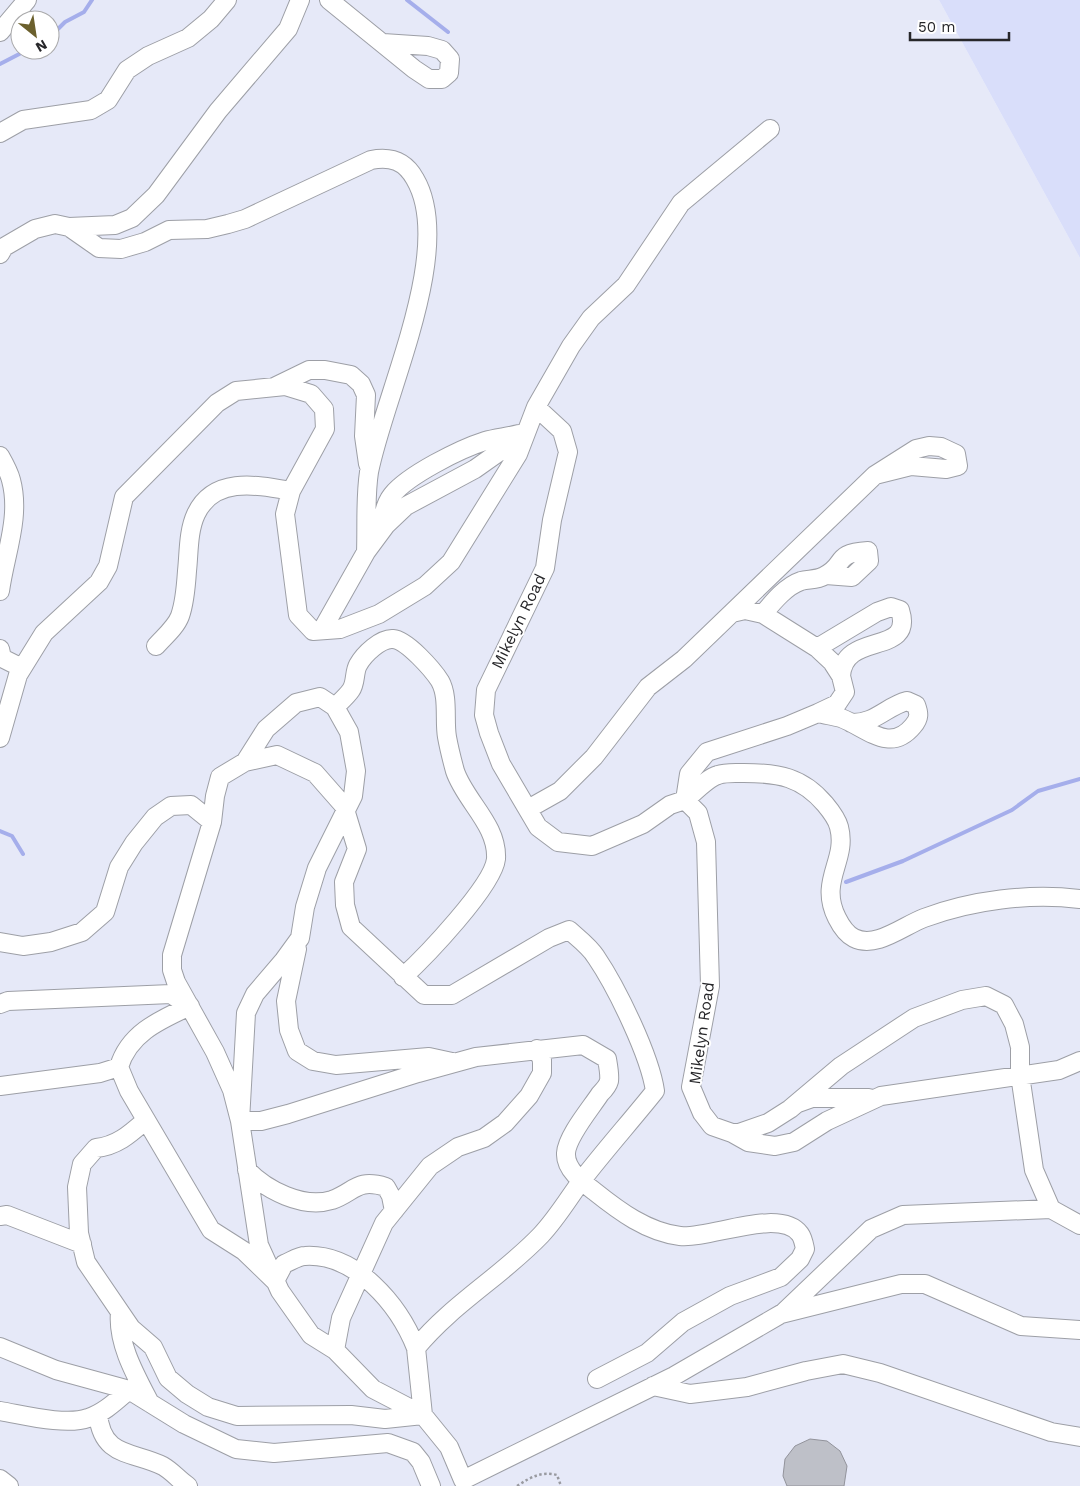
<svg xmlns="http://www.w3.org/2000/svg" width="1080" height="1486" font-family="'Work Sans',sans-serif">
  <style>
    .built { fill: #e6e9f8; fill-rule: evenodd }
    .green { fill: #d9defa }
    .lines { fill: none; stroke-linecap: round; stroke-linejoin: round }
    .stream { stroke: #a5aeeb; stroke-width: 4 }
    .building { fill: #bec0c8; stroke: #92939b }
    .minor-casing { stroke: #9d9fa6; stroke-width: 20 }
    .path { stroke: #999aa0; stroke-width: 2.5; stroke-dasharray: 2.5 2.5; stroke-linecap: butt }
    .minor { stroke: #fff; stroke-width: 18 }
    .labels { text-anchor: middle; stroke-width: 4; stroke-linejoin: round; paint-order: stroke }
    .street-label { font-size: 16px; fill: #27272a; stroke: #fff }
  </style>
  <rect width="100%" height="100%" fill="#f3f5fd"/>
  <!-- built -->
  <path class="built" d="M0,0H939L1080,258V1486H0ZM20,20H50V50H20Z"/>
  <!-- green -->
  <path class="green" d="M939,0H1080V258Z"/>
  <g class="lines">
    <!-- stream -->
    <path class="stream" d="M407,0L448,32
      M50,37L65,22L84,12L92,0
      M0,64L27,50
      M0,831L12,836L23,854
      M846,882L903,861L1012,810L1038,791L1080,779"/>
  </g>
  <!-- building -->
  <path class="building" d="M810,1439L827,1441L840,1451L847,1466L844,1486H787L783,1476L785,1459L795,1446Z"/>
  <g class="lines">
    <defs>
      <path id="minor" d="M329,0L414,69L429,79H442L449,73L450,59L442,50L428,46L383,43
        M0,32L27,0
        M0,133L23,120L91,110L108,100L127,70L148,56L188,38L211,19L227,0
        M69,227L115,225L132,218L156,195L218,111L288,29L300,0
        M0,254L4,247L35,229L55,224L69,227L99,248L121,249L145,242L169,230L207,229L228,224L245,219L371,160C391,156 405,161 415,179C456,249 384,395 369,472C365,498 367,526 366,552
        M274,387L309,370H325L351,375L361,384L366,395L364,436L368,464
        M536,407L571,346L591,318L626,285L681,203L770,129
        M0,456C4,463 9,472 11,480C21,517 5,554 0,591
        M381,531C382,519 384,505 392,495C408,475 460,449 485,441C495,438 507,437 519,434
        M763,614C773,602 786,586 801,581C808,579 817,580 824,576C847,565 832,553 868,551L869,561L852,577L826,575
        M322,630L366,552L386,525L406,506L475,469L526,433
        M156,646C164,637 176,627 180,616C185,602 186,586 187,571C189,553 188,531 196,514C214,476 257,485 291,491
        M817,648L877,612L891,607L900,610C915,657 844,630 841,676
        M0,649L2,658L22,668
        M335,707C340,702 347,696 351,690C356,683 354,672 358,665C364,654 381,638 393,639C407,640 433,670 440,681C449,697 444,720 447,737C449,748 452,760 455,771C465,801 498,825 496,859C493,886 425,957 403,977
        M818,713C826,715 834,716 841,718C867,728 890,754 913,726C920,718 919,713 916,705L907,701C887,706 875,724 851,723
        M0,738L18,675L44,633L99,582L108,566L124,497L217,403L236,391L285,386L311,394L324,409L325,429L291,491L285,514L298,615L313,631L340,629L379,614L425,586L451,562L518,454L536,407L562,431L568,452L552,520L545,568L486,690L484,715L489,733L501,764L538,827L558,842L592,846L643,824L670,805L685,800L698,813L706,842L710,986L691,1087L702,1113L712,1126L732,1133H739L768,1123L790,1109L841,1066L914,1018L962,1000L986,996L1004,1005L1014,1024L1020,1047V1075L1034,1170L1051,1209L1080,1225
        M245,762L266,729L296,703L320,697L335,707L349,732L356,771L353,796L317,868L305,907L300,938L284,960L255,994L246,1013L240,1121H261L288,1114L418,1073L476,1057L583,1045L607,1059C608,1065 610,1075 609,1081C608,1085 603,1091 600,1094C591,1108 567,1136 566,1153C565,1169 582,1182 594,1191C619,1211 647,1232 680,1236C710,1239 780,1207 800,1234C803,1238 804,1244 805,1249L800,1259L781,1277L730,1296L683,1322L647,1353L597,1379
        M685,800C694,793 707,778 718,775C726,772 736,773 744,773C779,773 802,777 825,804C830,810 837,819 839,827C848,861 818,880 837,918C841,926 846,934 854,938C876,949 903,926 924,918C972,900 1029,893 1080,899
        M685,800L689,774L707,752L787,726L818,713L837,704L845,692L841,676L832,662L817,648L763,614L745,610L732,613
        M528,809L560,791L594,757L648,687L684,659L875,475L916,449L929,446L941,447L956,454L958,466L946,469L911,466L875,475
        M0,942L23,946L51,942L82,932L105,912L119,867L134,843L155,817L171,806L191,805L212,822
        M297,949L286,1001L289,1030L297,1051L313,1061L336,1065L429,1057L452,1062
        M0,1004L8,1001L171,994L187,1005
        M190,1006C160,1020 129,1033 119,1067L129,1091L211,1230L244,1251L275,1281L284,1264C290,1262 298,1256 305,1256C356,1253 399,1305 416,1348
        M0,1086L100,1073L119,1067
        M798,1103L812,1098H869
        M146,1120C130,1134 117,1146 96,1148L82,1164L77,1187L79,1233L86,1262L131,1328L153,1347L168,1378L187,1394L208,1407L237,1416L351,1415L385,1419L423,1415
        M732,1133L748,1142L775,1146L794,1142L827,1121L881,1096L1059,1070L1080,1061
        M247,1170C266,1190 303,1209 332,1200C355,1192 356,1178 386,1187L391,1196L394,1211
        M0,1216L7,1215L82,1244
        M784,1312L871,1229L903,1215L1051,1209
        M120,1313C117,1343 136,1376 150,1403
        M0,1347L56,1370L129,1390L184,1424L236,1449L274,1453L388,1443L413,1452L421,1462L431,1486
        M335,1350L341,1318L384,1223L430,1166L458,1147L484,1138L505,1123L529,1096L542,1073V1060L537,1049
        M653,1386L690,1394L747,1387L806,1371L843,1364L880,1373L1051,1432L1080,1437
        M0,1411C24,1415 66,1426 88,1418C104,1413 116,1401 129,1390
        M98,1414C102,1458 133,1451 163,1466C172,1471 179,1480 188,1486
        M423,1415L373,1389L335,1350L311,1335L280,1291L259,1245L240,1121L232,1090L215,1052L176,982L172,970V955L212,822L215,796L220,777L245,762L277,755L315,773L344,806L357,849L344,882L345,905L351,927L424,995H452L549,938L569,930C578,938 590,947 596,957C617,988 650,1056 655,1091C631,1121 605,1150 582,1180C568,1199 557,1218 541,1235C502,1276 452,1304 416,1348L423,1415L449,1447L463,1480L674,1376L781,1314L901,1284H925L1021,1326L1080,1330
        M0,1479L9,1486"/>
    </defs>
    <!-- minor casing -->
    <use href="#minor" class="minor-casing"/>
    <!-- path -->
    <path class="path" d="M517,1486C531,1477 541,1471 557,1475L561,1486"/>
    <!-- minor -->
    <use href="#minor" class="minor"/>
  </g>
  <g class="labels">
    <!-- street labels -->
    <g class="street-label">
      <text transform="translate(518 621) rotate(-64)" y="6">Mikelyn Road</text>
      <text transform="translate(701 1033) rotate(-82)" y="6">Mikelyn Road</text>
    </g>
  </g>
  <!-- north arrow -->
  <g transform="translate(35 35) rotate(150)"><circle r="24" fill="#ffffff" stroke="#a9a9aa"/>
  <path d="M0-4L9 19L0 12L-9 19Z" fill="#6b602d"/>
  <text y="-8" font-size="14" font-weight="bold" text-anchor="middle" fill="#27272a">N</text>
  </g>
  <!-- scale -->
  <path d="M910 32v8h99v-8" fill="none" stroke="#27272a" stroke-width="2.5"/>
  <text x="918" y="32" font-size="15" fill="#27272a" stroke="#ffffff" stroke-width="4" paint-order="stroke">50 m</text>
</svg>
